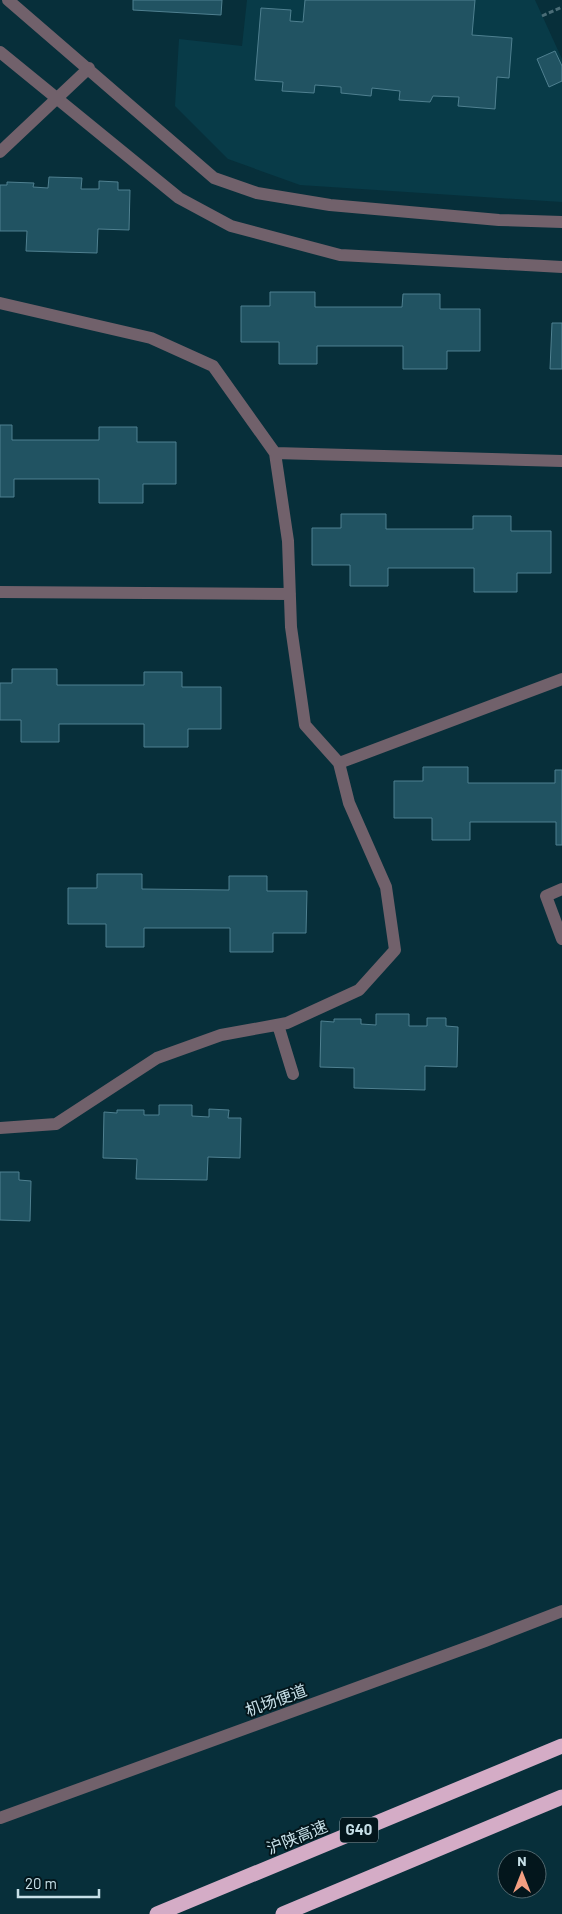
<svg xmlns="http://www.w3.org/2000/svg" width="562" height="1914" font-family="Barlow,'Noto Sans SC',sans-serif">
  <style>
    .built { fill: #083b48 }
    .building { fill: #215362; stroke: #4f8090 }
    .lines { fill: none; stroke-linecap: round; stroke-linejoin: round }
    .path { stroke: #4b6d77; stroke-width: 3; stroke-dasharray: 5 2.5; stroke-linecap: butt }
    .minor { stroke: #71616b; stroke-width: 12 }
    .highway { stroke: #d4acc6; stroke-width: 15 }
    .labels { text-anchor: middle; stroke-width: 4; stroke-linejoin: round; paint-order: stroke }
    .shield { fill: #03161c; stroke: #8ca3ab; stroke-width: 1 }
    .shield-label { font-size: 15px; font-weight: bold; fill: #c7e0e8 }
    .street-label { font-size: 16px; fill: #c7e0e8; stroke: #03161c }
  </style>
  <rect width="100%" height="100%" fill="#072f3a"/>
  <!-- built -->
  <path class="built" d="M247,0H535L562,59V202L300,185L228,159L175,106L179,39L242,46Z"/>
  <!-- building -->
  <path class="building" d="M133,0H222L221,15L133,10Z
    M305,0H475L472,35L512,38L509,78L497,77L495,109L458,106L459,97L433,96L430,102L399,100L400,91L372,88L371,96L341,93V87L315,85L314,93L282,91L283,82L255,80L261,8L291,10L290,21L303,22Z
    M555,51L562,66V81L549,87L537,59Z
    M49,177L82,178L81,189H99V181L118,182V190H130L129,230L98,229L97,253L26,251L27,231H0V185H7V182L34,183L33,187L48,188Z
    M270,292H315V307H402L403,294H440V309H480V351H447V369H403V346H317V364H279V342H241V306H270Z
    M552,323H562V369H550Z
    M0,425H12V440H99V427H137V442H176V484H143V503H99V479H14V497H0Z
    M341,514H386V529H473V516H511V531H551V573H517V592H474V568H388V586H350V565H312V528H341Z
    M12,669H57V685H144V672H182V687H221V729H188V747H144V724H59V742H21V720H0V683H12Z
    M423,767H468V783H555V770H562V845H556V822H470V840H432V818H394V781H423Z
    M97,874H142V889L229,890V876H267V891H307L306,933H273V952H230V928H144V947H106V924H68V888H97Z
    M376,1014H409V1026H427V1018H446V1026L458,1027L457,1067L425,1066V1090L354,1088V1068L320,1067L321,1021L334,1022V1019H361V1024L376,1025Z
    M159,1105H192V1116L209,1117V1109L229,1110L228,1118H241L240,1158L208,1157L207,1180L136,1179L137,1159L103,1158L104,1112L117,1113V1110H144V1115H159Z
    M0,1172H19V1180L31,1181L30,1221L0,1220Z"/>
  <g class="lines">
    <!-- path -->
    <path class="path" d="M542,16L562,7"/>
    <!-- minor -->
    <path class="minor" d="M8,0L214,178L257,193L330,205L499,220L562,222
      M0,52L179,198L231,226L340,255L562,267
      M0,152L89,68
      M0,303L151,338L213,366L275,453L288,541L291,627L305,725L339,763
      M275,453L562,461
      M0,592L290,594
      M562,889L546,896L562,939
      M278,1025L293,1074
      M0,1128L56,1124L157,1058L221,1035L287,1023L359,990L395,950L386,887L349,803L339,763L562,679
      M0,1818L485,1641L562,1611"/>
    <!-- highway -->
    <path class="highway" d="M157,1914L562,1746
      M283,1914L562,1797"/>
  </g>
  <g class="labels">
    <!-- shield labels -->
    <rect class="shield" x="340" y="1817.5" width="38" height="25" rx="4"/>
    <g class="shield-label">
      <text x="359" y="1835">G40</text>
    </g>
    <!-- street labels -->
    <g class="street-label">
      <text transform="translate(276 1700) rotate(-20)" y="6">机场便道</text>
      <text transform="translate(297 1837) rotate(-22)" y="6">沪陕高速</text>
    </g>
  </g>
  <!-- north arrow -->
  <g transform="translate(522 1874)"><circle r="24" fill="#03161c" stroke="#51676e"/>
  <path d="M0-4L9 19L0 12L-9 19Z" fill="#f39f82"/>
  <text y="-8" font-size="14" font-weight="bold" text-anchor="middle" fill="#c7e0e8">N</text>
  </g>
  <!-- scale -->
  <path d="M18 1889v8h81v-8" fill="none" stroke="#c7e0e8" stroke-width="2.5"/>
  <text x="25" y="1889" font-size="15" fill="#c7e0e8" stroke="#03161c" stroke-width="4" paint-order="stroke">20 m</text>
</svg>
